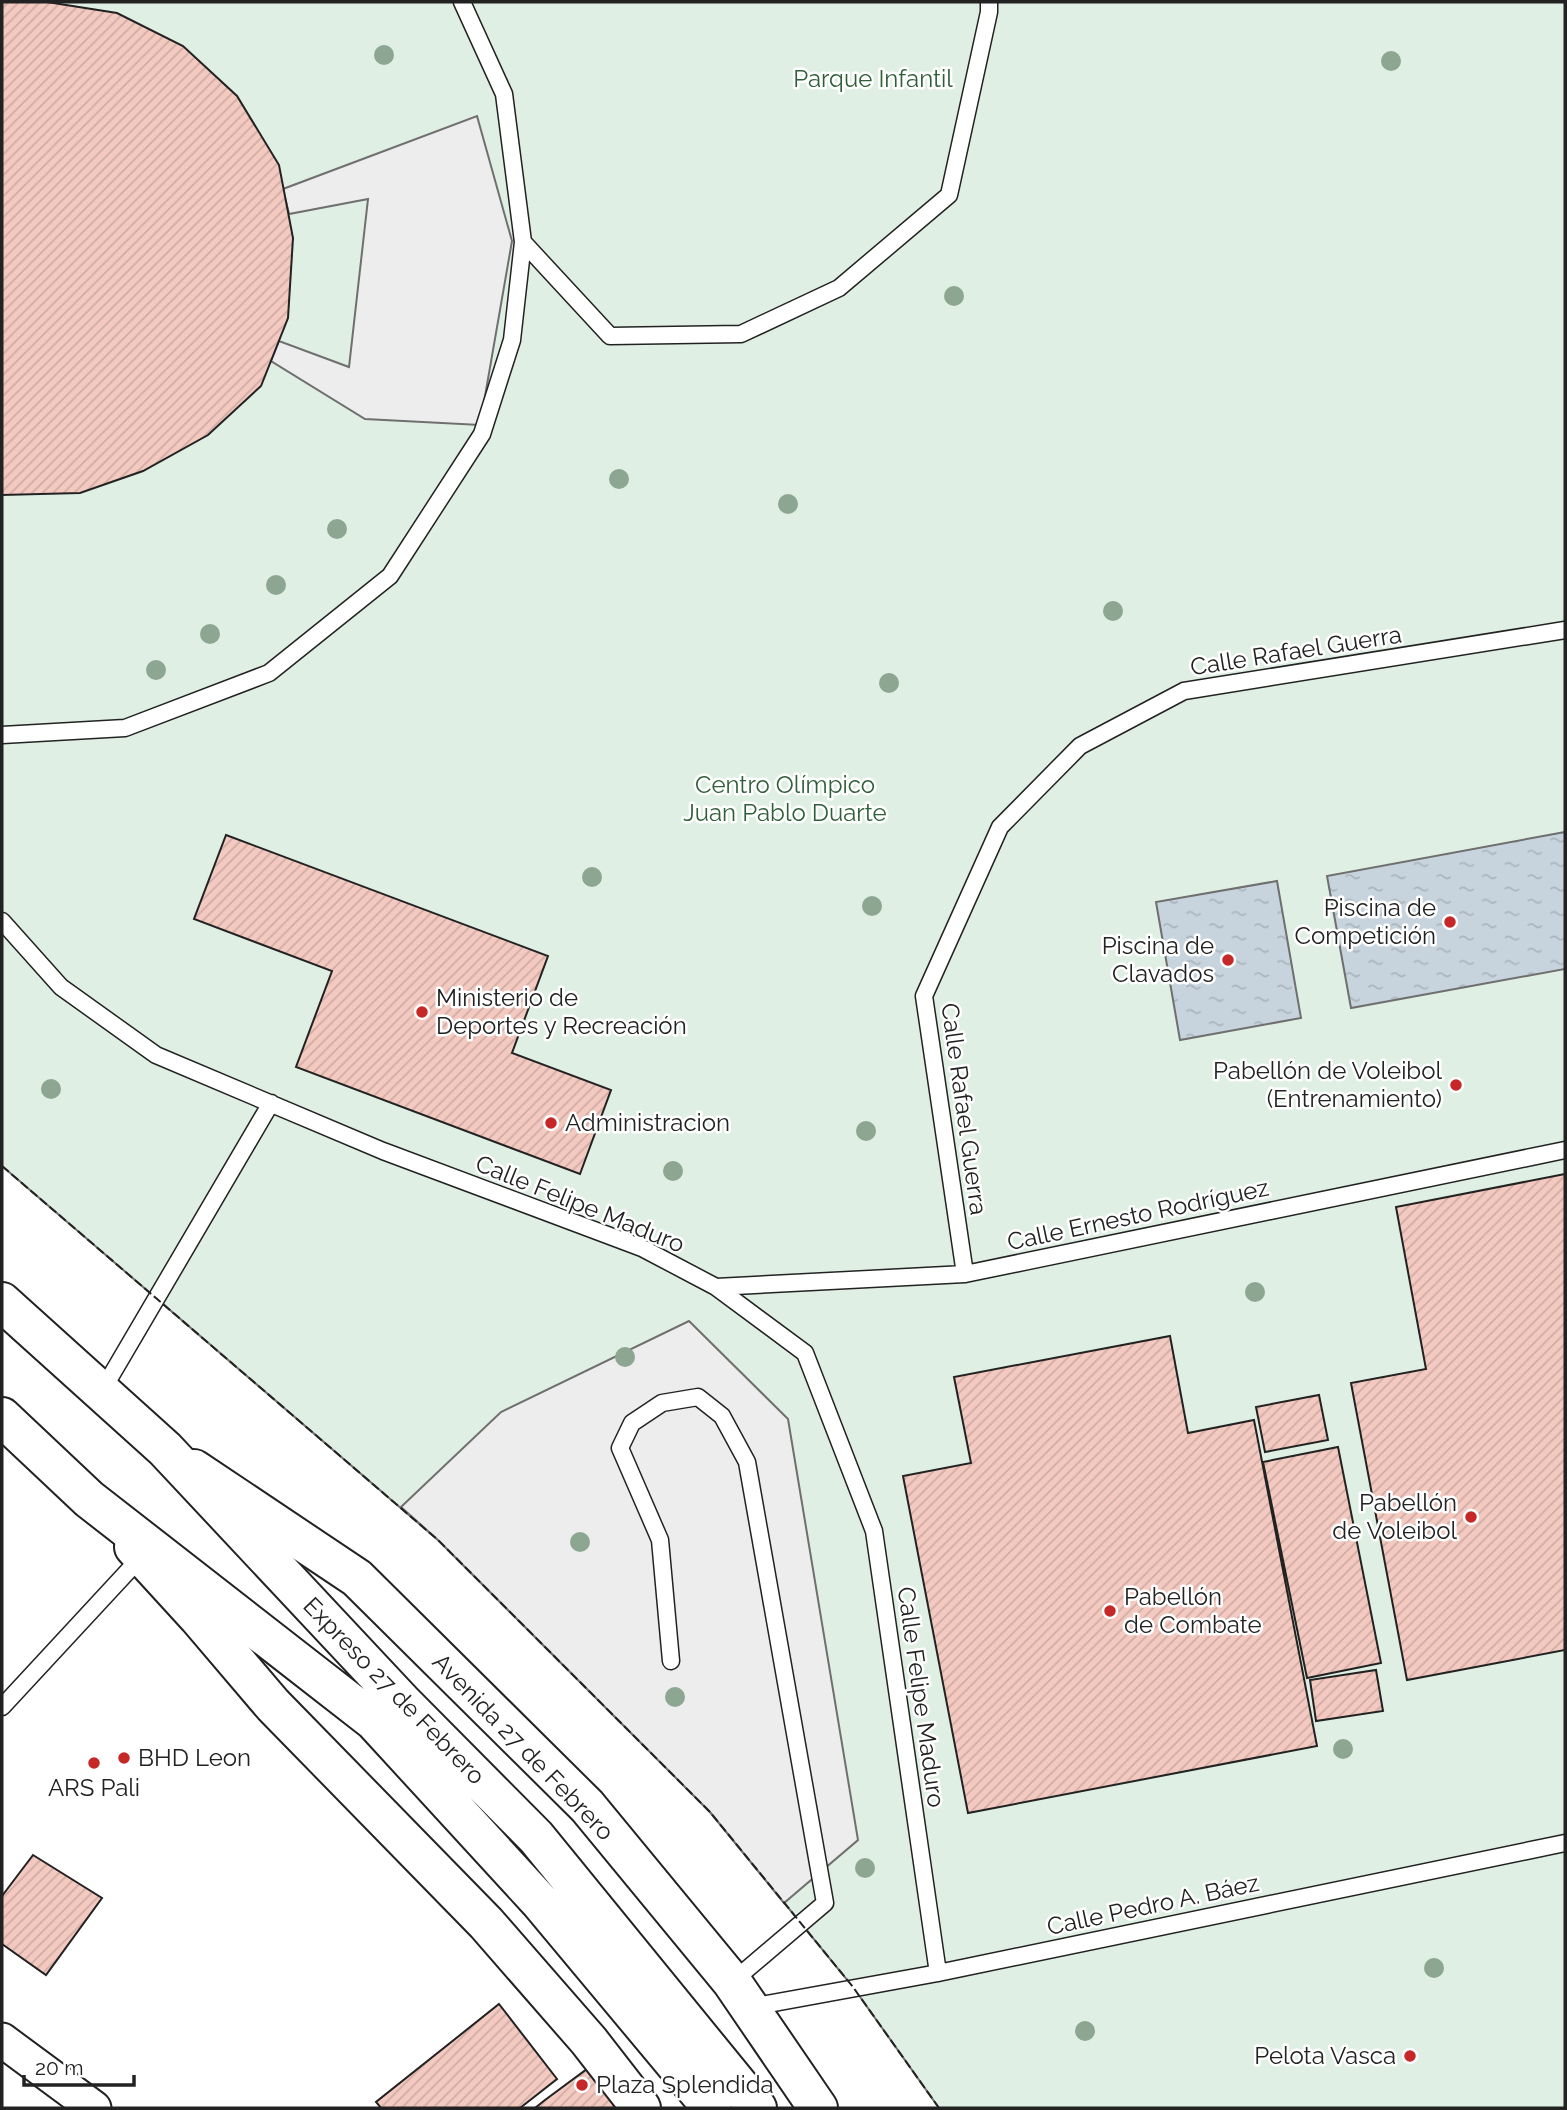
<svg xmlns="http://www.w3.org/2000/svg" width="1567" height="2110" font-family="Raleway,sans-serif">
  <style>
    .green { fill: #e0efe3; stroke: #6f6f6f; stroke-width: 2 }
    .parking { fill: #ededed; stroke: #6f6f6f; stroke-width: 2 }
    .water { fill: url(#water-ripples); stroke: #6f6f6f; stroke-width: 2 }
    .building { fill: url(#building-hatch); stroke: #222; stroke-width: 2 }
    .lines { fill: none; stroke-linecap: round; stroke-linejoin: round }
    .lane-casing { stroke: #222; stroke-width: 19 }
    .street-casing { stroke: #222; stroke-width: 37 }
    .primary-casing { stroke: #222; stroke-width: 42 }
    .highway-casing { stroke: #222; stroke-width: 42 }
    .lane { stroke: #fff; stroke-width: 16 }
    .street { stroke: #fff; stroke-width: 33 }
    .primary { stroke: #fff; stroke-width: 38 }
    .highway { stroke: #fff; stroke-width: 38 }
    .fence { stroke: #222; stroke-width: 2; stroke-dasharray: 9 3.5; stroke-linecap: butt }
    .tree { fill: #8da692 }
    .poi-dot { fill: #c62828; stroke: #fff; stroke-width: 2.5 }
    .labels { text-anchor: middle; stroke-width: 5; stroke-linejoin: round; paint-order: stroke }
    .park-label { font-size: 24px; fill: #2f5e38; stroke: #fff }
    .street-label { font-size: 24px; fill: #222; stroke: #fff }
    .poi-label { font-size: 24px; fill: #222; stroke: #fff; text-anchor: end }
  </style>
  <defs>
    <pattern id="water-ripples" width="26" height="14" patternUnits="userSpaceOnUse" patternTransform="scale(1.75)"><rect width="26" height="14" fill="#c7d3dd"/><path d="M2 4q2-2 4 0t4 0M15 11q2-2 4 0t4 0" fill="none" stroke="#abb5bd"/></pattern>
    <pattern id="building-hatch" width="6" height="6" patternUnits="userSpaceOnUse" patternTransform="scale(1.75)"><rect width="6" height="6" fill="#f3c9c0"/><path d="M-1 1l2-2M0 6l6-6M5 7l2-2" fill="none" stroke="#d0aca5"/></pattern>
  </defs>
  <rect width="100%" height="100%" fill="#fff"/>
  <!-- green -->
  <path class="green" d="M2,2H1565V2108H939L853,1987L710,1812L438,1540L2,1166Z"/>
  <!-- parking -->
  <path class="parking" d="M477,116L512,241L480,425L365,419L271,361L279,341L349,367L368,199L289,214L283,189Z
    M689,1321L788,1419L858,1840L784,1903L710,1812L438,1540L401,1507L501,1412Z"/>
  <!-- water -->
  <path class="water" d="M1565,832V969L1351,1008L1327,876Z
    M1277,881L1301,1018L1180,1040L1156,902Z"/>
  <!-- building -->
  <path class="building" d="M2,2H47L117,13L183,46L237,96L279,165L293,238L288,318L261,386L208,435L143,471L80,493L2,495Z
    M226,835L548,956L512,1053L611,1090L580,1174L296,1067L332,971L194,919Z
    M1565,1174V1650L1407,1680L1351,1383L1426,1369L1396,1207Z
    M1170,1336L1188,1433L1254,1420L1317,1746L968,1813L903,1476L971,1463L954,1377Z
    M1319,1395L1328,1440L1265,1452L1256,1407Z
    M1338,1447L1381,1663L1307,1678L1263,1462Z
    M1376,1670L1383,1711L1316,1721L1310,1680Z
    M33,1855L102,1898L46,1975L2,1944V1896Z
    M499,2004L557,2079L520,2108H381L376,2102Z
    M587,2069L616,2108H535L545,2100Z"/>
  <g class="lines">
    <defs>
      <path id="lane" d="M523,242L610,336L741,334L839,288L949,195L989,12V2
        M2,735L125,728L269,673L390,576L482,434L512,340L523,242L504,94L462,2
        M2,921L61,987L156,1055L383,1151L642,1248L716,1287L805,1353L874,1531L938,1973
        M965,1274L924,996L1000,827L1080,746L1184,691L1565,630
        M716,1287L965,1274L1565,1150
        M102,1391L271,1103
        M671,1661L660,1540L620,1448L632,1423L662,1403L698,1397L722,1416L747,1462L825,1903L732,1982
        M2,1707L142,1556
        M751,2007L938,1973L1565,1843"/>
      <path id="street" d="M2,2040L94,2108"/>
      <path id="primary" d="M194,1469L357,1578L587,1806L732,1982L818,2108
        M134,1547L198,1617L273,1705L486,1923L589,2041L641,2108"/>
      <path id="highway" d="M2,1302L165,1449L404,1704L536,1837L757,2108
        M2,1417L89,1499L374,1721L541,1903L712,2108"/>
    </defs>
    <!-- lane casing -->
    <use href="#lane" class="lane-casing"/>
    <!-- street casing -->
    <use href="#street" class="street-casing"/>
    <!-- primary casing -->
    <use href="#primary" class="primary-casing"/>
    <!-- highway casing -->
    <use href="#highway" class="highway-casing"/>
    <!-- lane -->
    <use href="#lane" class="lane"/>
    <!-- street -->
    <use href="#street" class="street"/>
    <!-- primary -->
    <use href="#primary" class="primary"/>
    <!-- highway -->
    <use href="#highway" class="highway"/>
    <!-- fence -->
    <path class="fence" d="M2,1166L438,1540L710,1812L853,1987L939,2108"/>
  </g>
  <!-- trees -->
  <g class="tree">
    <circle cx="384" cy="55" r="10"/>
    <circle cx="1391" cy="61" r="10"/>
    <circle cx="954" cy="296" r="10"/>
    <circle cx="619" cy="479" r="10"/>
    <circle cx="788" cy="504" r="10"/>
    <circle cx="337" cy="529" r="10"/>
    <circle cx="276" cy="585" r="10"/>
    <circle cx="1113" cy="611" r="10"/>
    <circle cx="210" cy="634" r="10"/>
    <circle cx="156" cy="670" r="10"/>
    <circle cx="889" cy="683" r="10"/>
    <circle cx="592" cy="877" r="10"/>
    <circle cx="872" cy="906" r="10"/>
    <circle cx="51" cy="1089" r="10"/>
    <circle cx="866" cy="1131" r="10"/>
    <circle cx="673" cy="1171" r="10"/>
    <circle cx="1255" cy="1292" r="10"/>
    <circle cx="625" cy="1357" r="10"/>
    <circle cx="580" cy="1542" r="10"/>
    <circle cx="675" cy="1697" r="10"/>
    <circle cx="1343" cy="1749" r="10"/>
    <circle cx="865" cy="1868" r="10"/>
    <circle cx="1434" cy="1968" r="10"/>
    <circle cx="1085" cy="2031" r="10"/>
  </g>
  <!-- markers -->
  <g class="poi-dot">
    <circle cx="1450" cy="922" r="7"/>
    <circle cx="1228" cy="960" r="7"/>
    <circle cx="422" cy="1012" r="7"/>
    <circle cx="1456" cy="1085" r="7"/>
    <circle cx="551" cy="1123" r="7"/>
    <circle cx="1471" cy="1517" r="7"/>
    <circle cx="1110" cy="1611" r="7"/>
    <circle cx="124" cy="1758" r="7"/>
    <circle cx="94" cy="1763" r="7"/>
    <circle cx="1410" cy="2056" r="7"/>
    <circle cx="582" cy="2085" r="7"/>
  </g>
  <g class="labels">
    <!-- park labels -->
    <g class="park-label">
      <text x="873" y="87">Parque Infantil</text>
      <text x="785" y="793">Centro Olímpico<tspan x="785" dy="28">Juan Pablo Duarte</tspan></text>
    </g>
    <!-- street labels -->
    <g class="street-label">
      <text transform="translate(1296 651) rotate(-9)" y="8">Calle Rafael Guerra</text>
      <text transform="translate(964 1109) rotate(82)" y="8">Calle Rafael Guerra</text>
      <text transform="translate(580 1204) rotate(22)" y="8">Calle Felipe Maduro</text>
      <text transform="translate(1138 1215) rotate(-12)" y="8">Calle Ernesto Rodríguez</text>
      <text transform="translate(394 1691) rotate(46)" y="8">Expreso 27 de Febrero</text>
      <text transform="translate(921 1697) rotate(82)" y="8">Calle Felipe Maduro</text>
      <text transform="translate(523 1747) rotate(46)" y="8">Avenida 27 de Febrero</text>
      <text transform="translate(1153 1905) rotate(-12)" y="8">Calle Pedro A. Báez</text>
    </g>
    <!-- poi labels -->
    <g class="poi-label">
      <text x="1436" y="916">Piscina de<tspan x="1436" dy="28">Competición</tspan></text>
      <text x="1214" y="954">Piscina de<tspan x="1214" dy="28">Clavados</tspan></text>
      <text x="436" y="1006" text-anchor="start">Ministerio de<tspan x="436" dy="28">Deportes y Recreación</tspan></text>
      <text x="1442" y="1079">Pabellón de Voleibol<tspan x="1442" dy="28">(Entrenamiento)</tspan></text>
      <text x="565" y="1131" text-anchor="start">Administracion</text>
      <text x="1457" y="1511">Pabellón<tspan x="1457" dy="28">de Voleibol</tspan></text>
      <text x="1124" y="1605" text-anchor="start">Pabellón<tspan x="1124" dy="28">de Combate</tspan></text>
      <text x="138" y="1766" text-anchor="start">BHD Leon</text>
      <text x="94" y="1796" text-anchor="middle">ARS Pali</text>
      <text x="1396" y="2064">Pelota Vasca</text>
      <text x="596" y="2093" text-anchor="start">Plaza Splendida</text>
    </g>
  </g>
  <!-- border -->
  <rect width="1567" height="2110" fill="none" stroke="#222222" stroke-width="7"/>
  <!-- scale -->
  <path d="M24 2075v10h110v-10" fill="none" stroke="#222222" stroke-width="3.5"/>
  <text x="35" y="2075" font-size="21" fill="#222222" stroke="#ffffff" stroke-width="5" paint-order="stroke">20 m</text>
</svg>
